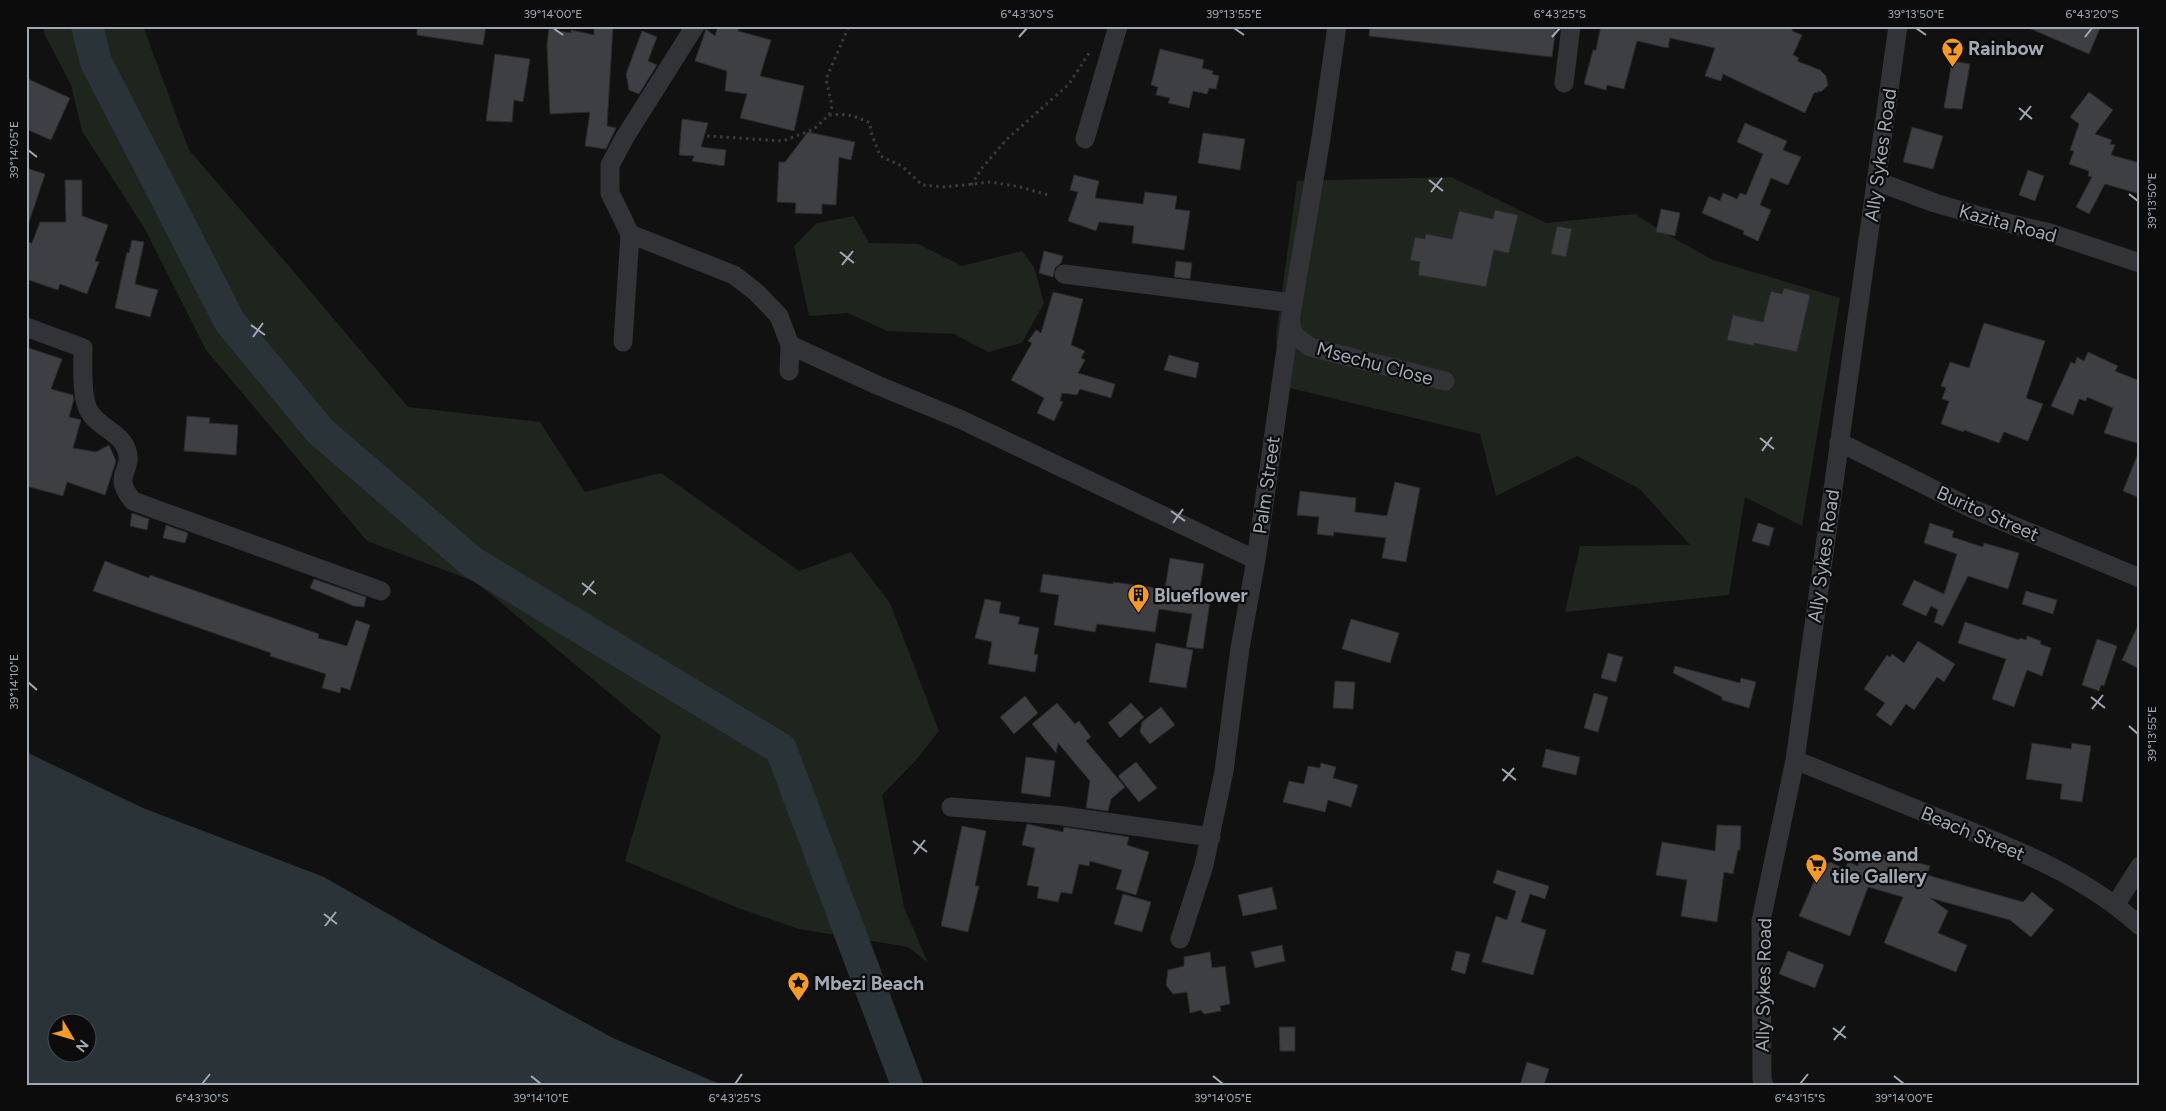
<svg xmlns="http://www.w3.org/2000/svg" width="2166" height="1111" font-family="Figtree,sans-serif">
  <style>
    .green { fill: #1d251d }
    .water { fill: #293338; fill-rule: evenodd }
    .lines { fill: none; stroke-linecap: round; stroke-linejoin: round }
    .river { stroke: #293338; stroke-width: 32 }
    .building { fill: #3d3f42; stroke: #2b2b2e }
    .path { stroke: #383a3e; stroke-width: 3; stroke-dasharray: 2.5 4; stroke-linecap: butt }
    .street { stroke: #323337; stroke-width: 19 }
    .ticks { fill: none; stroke: #a1a9b4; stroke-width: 2 }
    .labels { text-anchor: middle; stroke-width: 4.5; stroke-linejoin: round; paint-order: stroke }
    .poi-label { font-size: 19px; font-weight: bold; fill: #a1a9b4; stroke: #0c0c0d; text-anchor: start }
    .street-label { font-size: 19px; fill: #a1a9b4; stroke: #0c0c0d }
    .neatline { fill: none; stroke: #a1a9b4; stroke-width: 2 }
    .ticks-label { font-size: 12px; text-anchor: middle; fill: #a1a9b4 }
  </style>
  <rect width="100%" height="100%" fill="#111112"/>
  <!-- green -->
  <path class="green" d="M43,26H143L189,150L300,279L408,407L540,422L585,492L661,473L799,571L851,552L890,603L939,731L916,760L882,795L904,907L928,963L908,947L799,929L738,908L625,861L661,736L476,582L367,541L206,350L145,229L82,131L71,85L44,33Z
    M1451,177L1546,223L1635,214L1668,235L1713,260L1840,298L1802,526L1745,497L1729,595L1565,612L1580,546L1690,545L1640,489L1577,456L1496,496L1480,434L1290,388L1277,353L1276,336L1297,181Z
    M854,216L869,243L918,244L962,266L1022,251L1034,267L1044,303L1022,343L988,352L954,334L887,331L848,313L809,316L794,246L817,223Z"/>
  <!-- water -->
  <path class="water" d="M26,752L143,808L324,877L437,942L613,1038L722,1085H26ZM58,1024H88V1054H58Z"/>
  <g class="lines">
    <!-- river -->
    <path class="river" d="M87,26L96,62L230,322L320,431L472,562L781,749L907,1085"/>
  </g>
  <!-- building -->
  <path class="building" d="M417,26H486L483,45L417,35Z
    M594,26H613L607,126L616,128L606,149L585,146L590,112L550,114L547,44L549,29L571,33V30L594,35Z
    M718,26H739L738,31L771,40L760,76L804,86L794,131L740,118L747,94L725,91L727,71L695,61L706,29L715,36Z
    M1370,26H1556L1552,57L1369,36Z
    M1601,26H1793L1792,31L1802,35L1793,55L1799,58L1797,61L1820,70L1826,76L1828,85L1822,91L1814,93L1805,113L1723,74L1721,81L1705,76L1715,48L1670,38L1668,48L1637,41L1624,89L1607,85L1606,90L1584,84L1593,50H1596Z
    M2024,26H2101L2089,54Z
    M642,31L657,37L648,61L657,65L639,94L629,90L626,74Z
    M1160,49L1204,60L1202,68L1213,71L1212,74L1219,76L1216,89L1209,88L1207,94L1193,91L1189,108L1168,103L1170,98L1156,95L1158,87L1151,85Z
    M495,54L530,59L523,102L514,100L512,122L486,121Z
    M1952,61L1970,64L1962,109L1944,108Z
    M26,78L70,98L51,140L26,129Z
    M2089,92L2113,110L2095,134L2112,140L2110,144L2115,145L2111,155L2140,163V194L2105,184L2089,214L2076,207L2092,177L2088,176L2089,171L2069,164L2074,151L2070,150L2079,124L2070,117Z
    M682,119L708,123L701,147L726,150L724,166L692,161L694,156L679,155Z
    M1745,123L1787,141L1783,150L1801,157L1788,185L1771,178L1760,205L1771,210L1758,241L1743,234L1744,231L1702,213L1709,196L1720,201L1723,193L1737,199L1740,193L1746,195L1763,154L1737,142Z
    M1912,127L1943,136L1933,169L1903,162Z
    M808,132L855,142L851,160L839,157L836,205L822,204V214L795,213L796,203L777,202L779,162H785Z
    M1203,133L1245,139L1240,170L1198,163Z
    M26,168L45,174L29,222H26Z
    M2028,170L2044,176L2035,201L2019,195Z
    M1074,175L1099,181L1095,198L1143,204L1145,192L1177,196L1175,209L1190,211L1184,250L1132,243L1134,226L1099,222L1096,231L1068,221L1078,192L1070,190Z
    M65,180H82V216L108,225L95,261L99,262L87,294L60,284L58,290L26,279V242L32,243L40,222H66Z
    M1661,209L1680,213L1675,236L1656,232Z
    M1495,210L1518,215L1509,253L1494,250L1486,287L1418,275L1420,262L1410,260L1415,237L1425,239L1426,234L1452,239L1459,211L1493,219Z
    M1557,226L1572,229L1566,257L1551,254Z
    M132,240L144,242L135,284L158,290L150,317L115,308L127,252L129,253Z
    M1044,251L1063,256L1061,263L1055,268L1053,277L1039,273Z
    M1176,261L1192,263L1190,279L1174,277Z
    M1784,288L1810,295L1797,352L1754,343V346L1727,340L1733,315L1763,322L1771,291L1782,294Z
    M1053,292L1083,299L1071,345L1085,351L1081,358L1085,360L1078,373L1115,384L1111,398L1080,389L1077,395L1062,393L1060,401L1063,402L1054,421L1037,413L1044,398L1011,380L1032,343L1028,341L1036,330L1041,333Z
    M1984,323L2045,341L2026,398L2043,404L2028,441L2004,432L1999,443L1964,430V432L1941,424L1949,401L1942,399L1946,388L1941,386L1950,362L1969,368Z
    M29,348L62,359L51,389L73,395L74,399L69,417L81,420L73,448L96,452L109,445L116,461L105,495L67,482L63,496L26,486V355Z
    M2088,352L2118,366L2115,371L2140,381V444L2104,433L2113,408L2087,397L2086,401L2079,399L2073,415L2051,406L2071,362L2075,364L2077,357L2084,361Z
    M1169,355L1199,363L1196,378L1164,370Z
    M187,416L210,418L209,423L238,425L236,455L184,451Z
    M2139,451H2140V498L2123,491Z
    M1395,482L1420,488L1406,562L1382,558L1386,538L1334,532L1333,536L1317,534L1319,517L1297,515L1300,491L1356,498L1355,512L1387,516Z
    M132,513L149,519L147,530L130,526Z
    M1758,523L1774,528L1769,546L1752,541Z
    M1930,523L1954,531L1952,537L1983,547L1984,543L2019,553L2008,589L1968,576L1943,626L1934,622L1938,610L1931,606L1926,616L1902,605L1914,580L1944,594L1957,554L1924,543Z
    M166,525L188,533L185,543L163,538Z
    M1170,558L1204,564L1198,599L1210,601L1203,649L1186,647L1192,614L1159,609L1155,632L1097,624L1095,632L1054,625L1059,595L1040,592L1043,574L1113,584V582L1165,589Z
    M105,561L149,578L150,575L319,634L318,638L347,646L356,620L370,625L350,690L341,687L340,693L322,688L326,674L270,656L271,653L93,591Z
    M314,579L366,597L364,607L354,606L310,588Z
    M2026,591L2057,600L2053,614L2022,604Z
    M985,599L1001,602L999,613L1020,617L1018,624L1039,628L1034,654L1038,655L1035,672L988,664L992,642L975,638Z
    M1351,619L1399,633L1390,663L1342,649Z
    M2140,621V669L2122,660Z
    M1965,622L2019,640L2020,638L2026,640L2027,636L2041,641L2040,644L2051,648L2042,676L2027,670L2014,707L1992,699L2006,659L1958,643Z
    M2097,639L2117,646L2104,686L2101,685L2099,691L2082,685Z
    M1918,641L1955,664L1944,682L1937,677L1914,710L1906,704L1891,726L1876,715L1885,703L1864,689L1887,655L1890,657L1892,654L1904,663Z
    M1156,643L1193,650L1186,688L1149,682Z
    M1608,653L1623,657L1616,682L1601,678Z
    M1675,666L1740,683L1741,678L1756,682L1749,708L1722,700V697L1673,673Z
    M1335,681L1355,682L1353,709L1333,708Z
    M1594,693L1608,697L1598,732L1584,728Z
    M1025,696L1038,713L1014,734L1000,717Z
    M1057,703L1075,724L1079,721L1091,737L1086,741L1125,787L1111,799L1108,811L1086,808L1090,781L1058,743L1056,753L1032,724Z
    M1131,703L1144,717L1120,738L1108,723Z
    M1161,707L1175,725L1150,744L1140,732L1142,722Z
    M2032,743L2071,749L2072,743L2091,746L2082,802L2060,799L2062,784L2026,779Z
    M1546,749L1580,757L1576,775L1542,767Z
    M1026,757L1055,761L1050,797L1021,793Z
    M1136,762L1157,788L1139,802L1118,776Z
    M1321,763L1336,767L1333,778L1358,785L1351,807L1328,800L1325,812L1283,802L1289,781L1304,784L1308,766L1320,768Z
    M1027,824L1063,832L1064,827L1129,837L1127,845L1149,852L1136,895L1116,889L1122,870L1090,861L1089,866L1079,864L1072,894L1061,892L1058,902L1037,898L1039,887L1027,885L1035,848L1022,845Z
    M1717,825L1741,826L1740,850H1738L1733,874L1724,872L1717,922L1681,916L1687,880L1656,875L1662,842L1715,851Z
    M962,826L986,831L975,886H979L968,932L941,926Z
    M1862,849L1930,866L1927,875L2023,902L2032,892L2054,910L2031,937L2010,920L1930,898L1948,911L1938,933L1967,945L1956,972L1884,943L1903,897L1868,887L1850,936L1799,916L1822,863L1827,865L1830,862L1845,869L1848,862L1858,866Z
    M1497,870L1549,886L1545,899L1530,894L1521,922L1546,930L1533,975L1482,962L1496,916L1507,920L1516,891L1493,883Z
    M1272,887L1277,909L1243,916L1238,895Z
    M1123,894L1151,902L1142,932L1114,924Z
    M1282,945L1285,961L1255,968L1251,952Z
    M1456,951L1470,954L1465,974L1451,970Z
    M1788,951L1824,965L1815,988L1779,974Z
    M1210,952L1212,968L1225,966L1230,1004L1220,1006L1221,1011L1204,1014L1201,1010L1190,1013L1187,992L1173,994L1166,985L1168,970L1184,966V957Z
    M1279,1027H1295V1051H1280Z
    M1527,1062L1549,1069L1544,1085H1520Z"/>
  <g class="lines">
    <!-- path -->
    <path class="path" d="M829,115C845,113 856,116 870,123L871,132L880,156L902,166L922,185L945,187L991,182L1020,187L1048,195
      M707,136L783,141L814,129L829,115L832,106L826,79L849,26
      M971,185L982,168L1007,139L1069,84L1091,50"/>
    <!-- street -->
    <path class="street" d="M1564,83L1571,26
      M1085,139L1118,26
      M1876,181L1935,203L1983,217L2050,233L2140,263
      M630,234L734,275L756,292L779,316L790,345L789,371
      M1064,274L1293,303
      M1290,321L1294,335L1310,347L1445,381
      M26,327L83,348C83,365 81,394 88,409C96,427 122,432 127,451C133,472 111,475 133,501L381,591
      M623,342L630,234L610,193V165L625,137L695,26
      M790,345L877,385L962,420L1256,560
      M1839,442L1973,509L2140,578
      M1795,760C1844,780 1894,800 1943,820C2013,848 2084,875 2140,926
      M951,807L1056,815L1211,837
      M2116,904L2140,866
      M1180,939L1204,865L1224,771L1240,648L1256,560L1290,321L1321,138L1337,26
      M1764,1085L1762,1079L1761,921L1795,760L1898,26"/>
  </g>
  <!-- ticks -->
  <path class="ticks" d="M553,28L563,35M1234,28L1244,35M1916,28L1926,35M1019,37L1027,28M1552,37L1560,28M2085,37L2092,28M2019,108L2032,119M2020,120L2031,106M28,150L37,157M1429,180L1443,191M1431,192L1442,178M2129,194L2138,201M840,252L854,263M842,265L853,251M251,325L265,335M253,337L263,323M1760,438L1774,449M1762,451L1772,437M1171,511L1185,521M1173,523L1183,509M582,583L596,594M583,595L594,581M28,682L37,690M2091,697L2105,708M2092,709L2103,695M2129,726L2138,734M1502,769L1516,780M1503,781L1514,768M913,841L927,852M914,854L925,840M324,914L337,924M325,926L336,912M1833,1028L1846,1038M1834,1040L1845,1026M531,1076L541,1084M1213,1076L1223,1084M1894,1076L1904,1084M202,1084L210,1074M735,1084L742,1074M1800,1084L1808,1074"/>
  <!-- icons -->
  <defs>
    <symbol id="bar-pin" viewBox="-11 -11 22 30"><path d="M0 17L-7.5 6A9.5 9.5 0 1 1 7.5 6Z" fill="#f89b23" stroke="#0c0c0d"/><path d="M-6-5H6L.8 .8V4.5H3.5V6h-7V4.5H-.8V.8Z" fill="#111"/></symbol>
    <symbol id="building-pin" viewBox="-11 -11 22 30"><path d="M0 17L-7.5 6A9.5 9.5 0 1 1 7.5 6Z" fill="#f89b23" stroke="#0c0c0d"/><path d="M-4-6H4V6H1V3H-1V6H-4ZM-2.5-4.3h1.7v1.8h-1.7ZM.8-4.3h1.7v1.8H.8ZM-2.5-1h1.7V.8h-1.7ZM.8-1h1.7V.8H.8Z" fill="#111"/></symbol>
    <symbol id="supermarket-pin" viewBox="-11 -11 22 30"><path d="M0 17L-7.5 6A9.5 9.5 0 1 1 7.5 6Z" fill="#f89b23" stroke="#0c0c0d"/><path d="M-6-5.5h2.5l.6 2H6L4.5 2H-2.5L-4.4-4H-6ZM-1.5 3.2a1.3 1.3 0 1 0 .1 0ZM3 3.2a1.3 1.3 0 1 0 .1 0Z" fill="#111"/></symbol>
    <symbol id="sight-pin" viewBox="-11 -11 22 30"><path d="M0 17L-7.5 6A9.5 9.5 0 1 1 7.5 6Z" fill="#f89b23" stroke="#0c0c0d"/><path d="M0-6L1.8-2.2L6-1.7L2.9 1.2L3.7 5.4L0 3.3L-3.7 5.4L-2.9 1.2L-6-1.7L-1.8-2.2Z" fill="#111"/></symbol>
  </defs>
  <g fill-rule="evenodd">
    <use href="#bar-pin" x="1940" y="36" width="25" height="34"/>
    <use href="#building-pin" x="1126" y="582" width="25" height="34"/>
    <use href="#supermarket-pin" x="1804" y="852" width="25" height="34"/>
    <use href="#sight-pin" x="786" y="970" width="25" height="34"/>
  </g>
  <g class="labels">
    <!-- poi labels -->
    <g class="poi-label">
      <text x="1968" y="55">Rainbow</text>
      <text x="1154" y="602">Blueflower</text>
      <text x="1832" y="861">Some and<tspan x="1832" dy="22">tile Gallery</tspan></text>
      <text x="814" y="990">Mbezi Beach</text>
    </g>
    <!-- street labels -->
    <g class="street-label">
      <text transform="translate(1880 155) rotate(-82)" y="7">Ally Sykes Road</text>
      <text transform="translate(2008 223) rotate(15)" y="7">Kazita Road</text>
      <text transform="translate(1375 363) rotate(15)" y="7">Msechu Close</text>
      <text transform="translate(1266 485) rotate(-82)" y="7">Palm Street</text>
      <text transform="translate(1988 513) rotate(24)" y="7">Burito Street</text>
      <text transform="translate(1823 556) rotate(-82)" y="7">Ally Sykes Road</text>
      <text transform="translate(1973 833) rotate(23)" y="7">Beach Street</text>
      <text transform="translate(1763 985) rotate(-89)" y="7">Ally Sykes Road</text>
    </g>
  </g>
  <!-- border -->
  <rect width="2166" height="1111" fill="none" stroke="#0c0c0d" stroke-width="55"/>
  <!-- north arrow -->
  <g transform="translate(72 1038) rotate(128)"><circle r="24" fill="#0c0c0d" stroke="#484b50"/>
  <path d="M0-4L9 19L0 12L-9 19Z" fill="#f89b23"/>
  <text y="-8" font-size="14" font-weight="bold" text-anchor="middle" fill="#a1a9b4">N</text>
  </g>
  <rect x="28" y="28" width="2110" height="1056" class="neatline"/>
  <g class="ticks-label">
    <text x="553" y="18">39°14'00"E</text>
    <text x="1027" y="18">6°43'30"S</text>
    <text x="1234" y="18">39°13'55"E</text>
    <text x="1560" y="18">6°43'25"S</text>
    <text x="1916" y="18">39°13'50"E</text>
    <text x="2092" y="18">6°43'20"S</text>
    <text transform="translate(14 150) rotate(-90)" y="4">39°14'05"E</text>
    <text transform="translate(2152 201) rotate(-90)" y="4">39°13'50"E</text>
    <text transform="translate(14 682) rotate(-90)" y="4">39°14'10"E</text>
    <text transform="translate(2152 734) rotate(-90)" y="4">39°13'55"E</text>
    <text x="202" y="1102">6°43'30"S</text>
    <text x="541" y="1102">39°14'10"E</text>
    <text x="735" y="1102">6°43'25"S</text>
    <text x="1223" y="1102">39°14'05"E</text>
    <text x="1800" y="1102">6°43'15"S</text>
    <text x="1904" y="1102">39°14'00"E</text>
  </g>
</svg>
